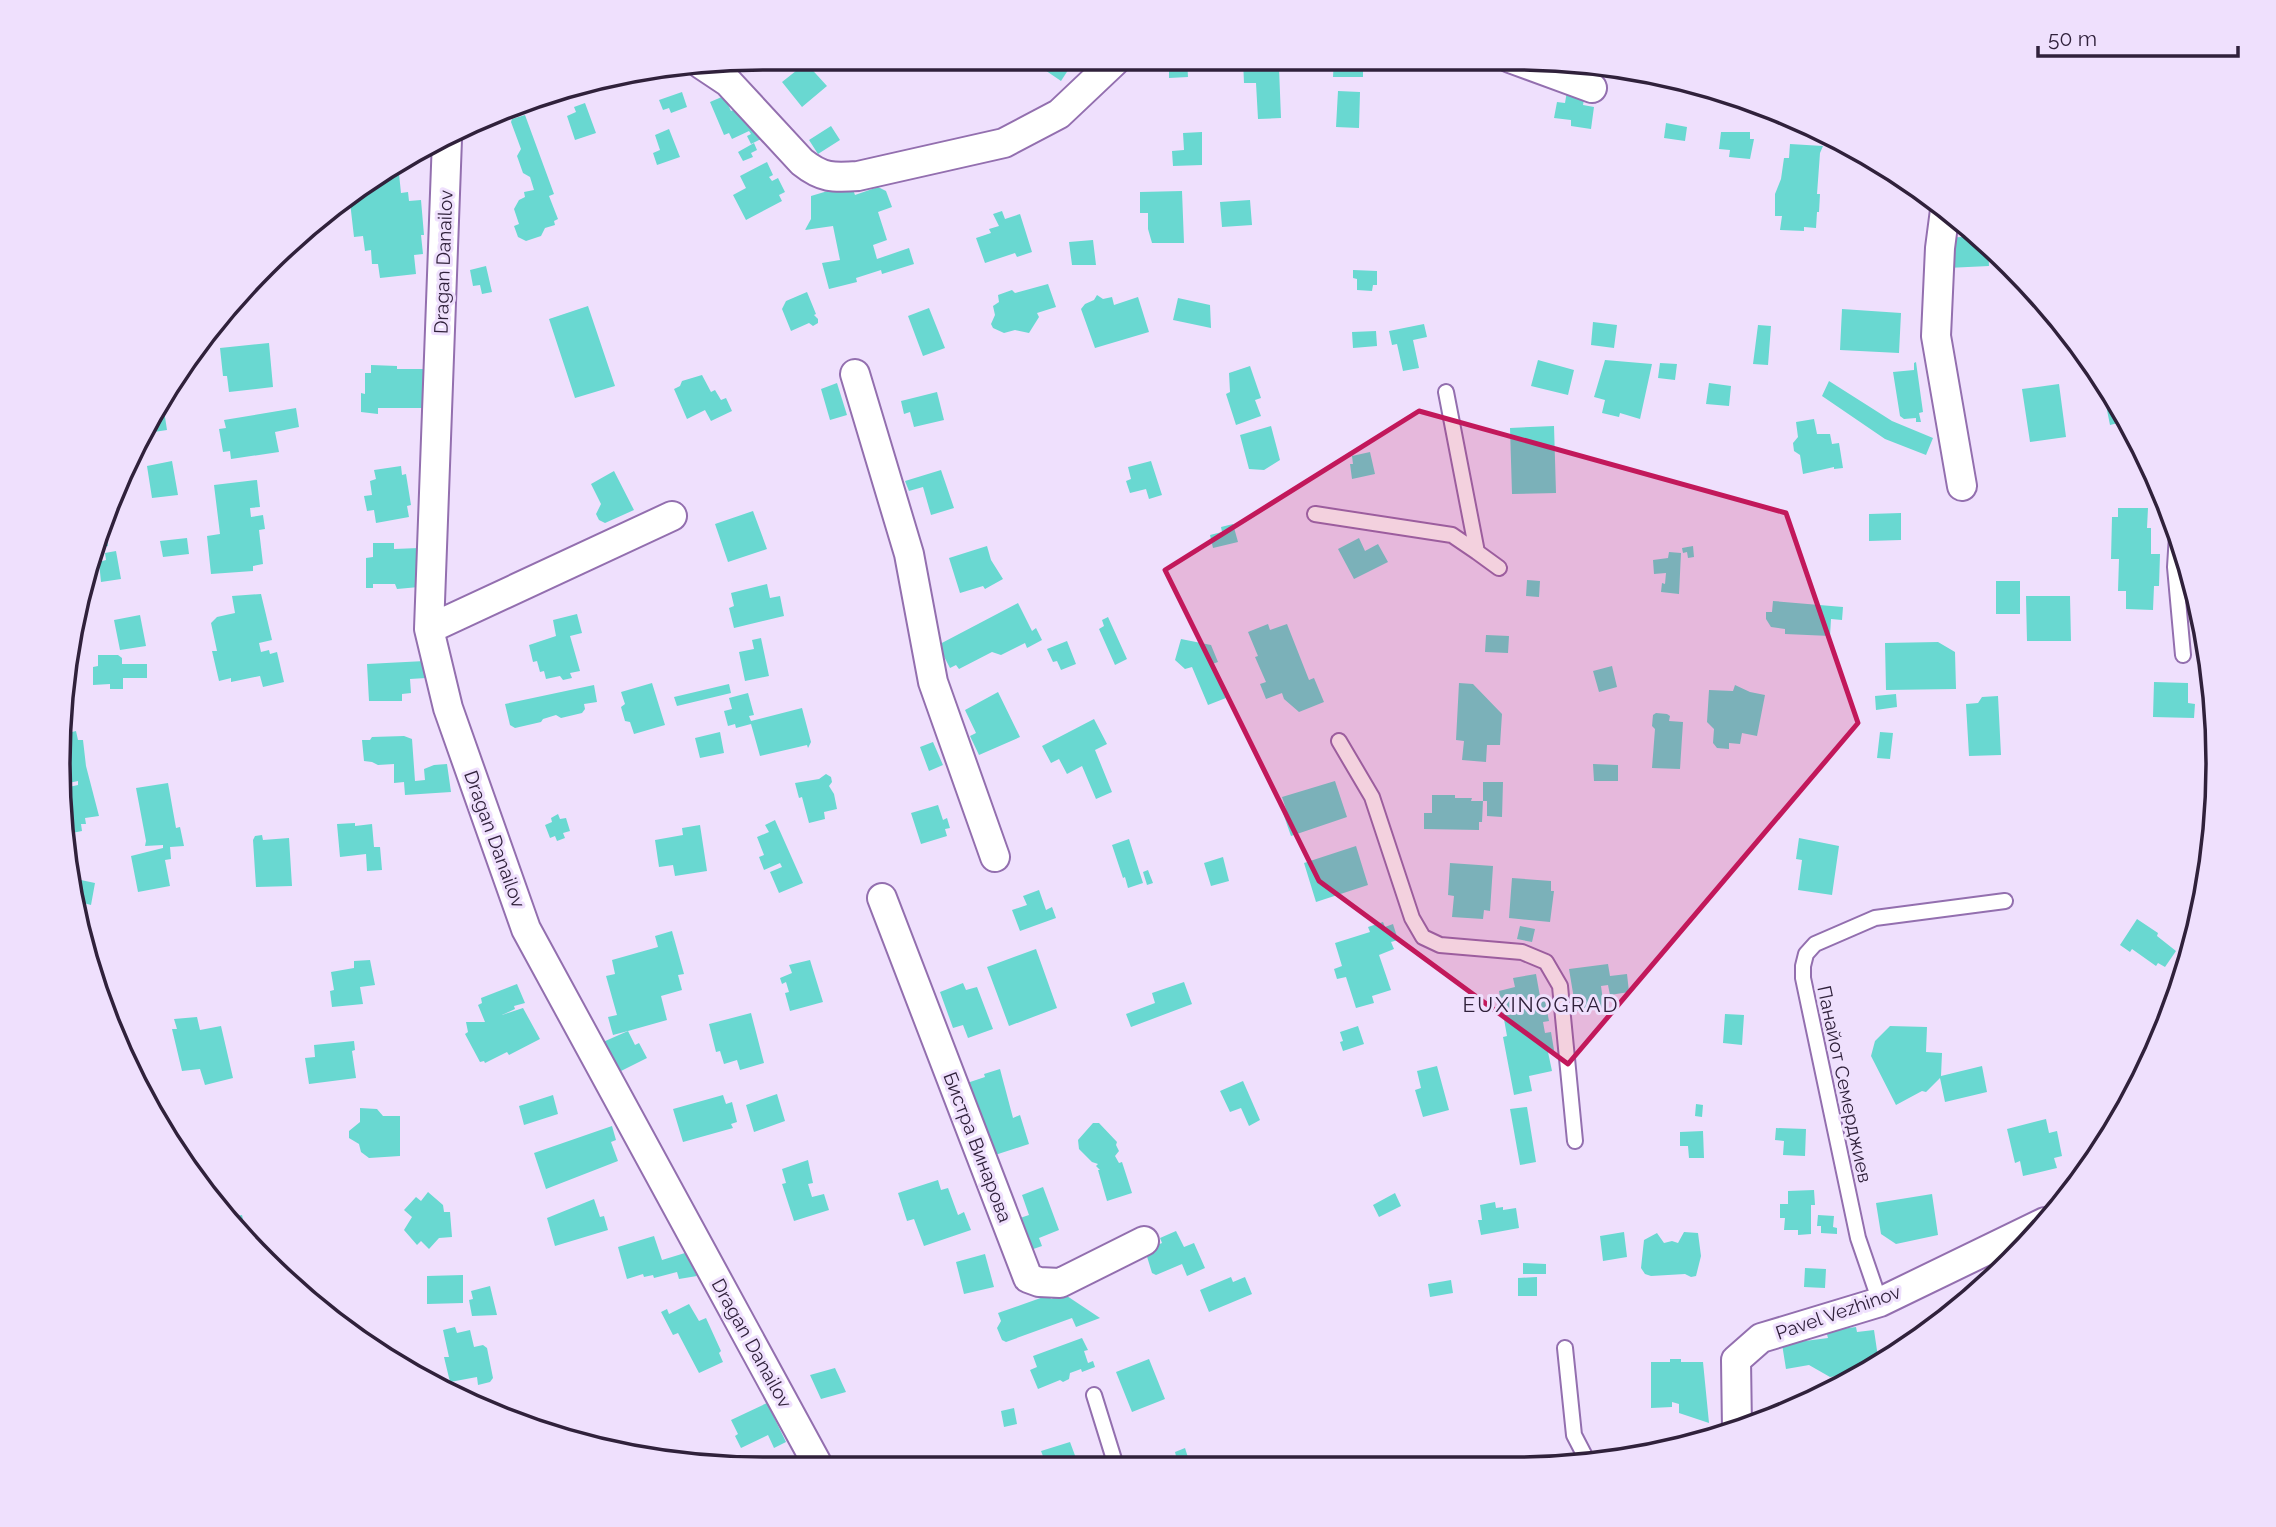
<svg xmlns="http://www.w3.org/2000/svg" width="2276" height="1527" font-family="Raleway,sans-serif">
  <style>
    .building { fill: #69d8d1 }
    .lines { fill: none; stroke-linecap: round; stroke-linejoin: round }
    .service-casing { stroke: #936faf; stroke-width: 18 }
    .minor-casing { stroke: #936faf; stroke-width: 32 }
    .service { stroke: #fff; stroke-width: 14 }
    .minor { stroke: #fff; stroke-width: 28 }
    .marked { fill: #c2185b; fill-opacity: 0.2; stroke: #c2185b; stroke-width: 5; stroke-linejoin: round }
    .labels { text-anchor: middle; stroke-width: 6; stroke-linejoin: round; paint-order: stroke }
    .street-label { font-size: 19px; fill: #30213b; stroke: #efe0fd }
    .neighbourhood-label { font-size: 21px; letter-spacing: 2px; fill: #30213b; stroke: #efe0fd }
    .rim { fill: none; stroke: #30213b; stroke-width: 3.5 }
  </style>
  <rect width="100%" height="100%" fill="#efe0fd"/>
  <!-- building -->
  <path class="building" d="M1334,59H1363V77H1333Z
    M1164,60H1187L1188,77L1169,78V66H1165Z
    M1243,60H1255V69L1279,68L1281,118L1258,119L1256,83H1244Z
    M1042,61H1074L1061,81L1039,66Z
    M806,63L827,86L802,107L782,82Z
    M1338,91L1360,92L1359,128L1336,127Z
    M1567,91L1585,94L1583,105L1594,107L1591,129L1571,126V120L1554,118L1557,102L1565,103Z
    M682,92L687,107L671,113L669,108L663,110L659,100Z
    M724,96L731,111L738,108L767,136L751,144L747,136L751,134L749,131L732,139L729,133L724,135L710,102Z
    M585,103L596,133L575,140L567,116L576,112L574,107Z
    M525,115L554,194L549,196L558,219L554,221L555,225L545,228L541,236L526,241L518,237L514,226L519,224L514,209L519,200L525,197L524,192L534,190L530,177L523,173L517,156L521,149L511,122L512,119Z
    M1666,123L1687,127L1685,141L1664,138Z
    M831,126L840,140L818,154L809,140Z
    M669,129L680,157L657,165L653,153L660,150L655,135Z
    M1202,132V165L1173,166L1172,151L1184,150L1183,133Z
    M1721,132H1750V139H1754L1750,159L1729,157L1730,150L1719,149Z
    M754,143L757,150L751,153L753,157L743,161L738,152Z
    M1790,144L1823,146L1820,153L1817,194H1820L1819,212H1817L1816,228L1804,227V231L1780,230L1782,216H1775V194L1781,179L1784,158H1789Z
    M767,162L773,175L769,177L772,181L778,178L785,192L779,195L782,201L746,220L733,195L746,188L740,176Z
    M398,164L401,193L408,192L409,201L421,200L424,235H421L423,254L414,255L416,274L380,278L378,264H372L371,250L365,251L363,236L354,237L350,202H343V198L371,177Z
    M851,184L855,195L878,187L886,191L892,207L878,212L887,240L873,245L877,259L909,248L914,264L882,274L881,270L856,278L857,282L829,289L822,263L840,260L833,226L805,230L811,219V196Z
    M1182,191L1184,243H1152L1148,229V213H1140V192Z
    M1250,200L1252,225L1222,227L1220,202Z
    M1002,211L1005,219L1020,214L1032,252L1017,257L1015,253L985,263L976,238L991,233L989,229L999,226L993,214Z
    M1977,236L1988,245L1989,266L1947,268L1945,238Z
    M1093,240L1096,265H1072L1069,242Z
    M486,266L492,292L482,294L480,285L473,286L470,270Z
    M1353,270L1377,271V285H1373L1372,291L1357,290V279L1353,278Z
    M1048,284L1056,307L1037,313L1039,317L1029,333L1015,330L1004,333L993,328L991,324L995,315L993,306L999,302L998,295L1012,290L1015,293Z
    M807,292L816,314L814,315L818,319V323L813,326L809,323L791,331L782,309L786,301Z
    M1097,295L1103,299L1112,297L1114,305L1138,297L1149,332L1095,348L1081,309L1085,304L1094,300Z
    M1178,298L1210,305L1211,328L1173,320Z
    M588,306L615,386L575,398L549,319Z
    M929,308L945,348L923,356L908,316Z
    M1842,309L1901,313L1899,353L1840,350Z
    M1593,322L1617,325L1614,348L1591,345Z
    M1424,324L1427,337L1413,340L1419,368L1403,371L1397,344L1392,345L1389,331Z
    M1758,325L1771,326L1768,365L1753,364Z
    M1376,331L1377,346L1353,348L1352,332Z
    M269,343L273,387L229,392L227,376H223L220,348Z
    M1538,360L1574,370L1568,395L1531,386Z
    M1605,360L1652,364L1640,419L1620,413L1619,417L1602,413L1605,400L1594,397Z
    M1916,362L1923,412L1919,413L1921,422H1916V418L1904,419L1900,416L1893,372L1914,370V363Z
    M1660,363L1677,364L1675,380L1658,378Z
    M371,365L397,366V369H423V408H378V414L361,412V393L365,394V373H371Z
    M1250,366L1261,398L1255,400L1261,416L1236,425L1226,394L1230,392L1229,373Z
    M702,375L711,392L715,390L721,400L726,398L732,411L711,421L705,410L687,419L674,389L680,386L682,381Z
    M1829,381L1892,421L1933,438L1926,455L1885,439L1822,396Z
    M837,383L847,415L830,420L821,389Z
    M1709,383L1731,386L1729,406L1706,404Z
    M2059,384L2066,437L2030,442L2022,389Z
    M2107,386L2126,421L2110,425L2105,400L2109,399Z
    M937,392L944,420L914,427L910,412L904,414L901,401Z
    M163,404L167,430L147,433L157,415Z
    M296,408L299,427L275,432L279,452L231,459L230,451L223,452L219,429L226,428L224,420Z
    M1814,419L1817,434H1830L1832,444L1839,443L1843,468L1834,469V467L1803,474L1800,455L1794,451L1793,443L1798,437L1796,422Z
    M1271,426L1280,460L1264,470L1249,469L1240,435Z
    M1554,426L1556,493L1512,494L1510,428Z
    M1370,452L1375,474L1352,479L1350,464H1353L1352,456Z
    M172,461L178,495L152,498L147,466Z
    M1151,461L1162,495L1149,499L1146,489L1130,493L1126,481L1131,479L1128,467Z
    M401,466L402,475L406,474L411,505L407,506L409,517L376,523L374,510L367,511L364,496L372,495L370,481L376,479L374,470Z
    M941,470L954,508L931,515L923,487L909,491L905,481Z
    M614,471L634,510L605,523L599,520L596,514L601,504L591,484Z
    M257,480L260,507L250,508L251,517L263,515L265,529L259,530L263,564L253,566V571L211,574L207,536L220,534L214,485Z
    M2118,508H2148L2147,528H2151V554H2160L2159,586H2154L2153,610L2126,609V591H2118L2119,559H2111L2112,517H2118Z
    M753,511L767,549L728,562L715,524Z
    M1901,513V540L1869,541V514Z
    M104,516L108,546L93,549Z
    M1233,524L1238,542L1213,548L1210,535L1222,532L1221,527Z
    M187,538L189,554L163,557L160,541Z
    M1359,538L1365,551L1378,544L1388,562L1354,579L1338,549Z
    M373,543H394V549L419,548V587L397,589L395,584H373V588H366V558L373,557Z
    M987,546L991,560L1003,579L985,589L983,586L960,593L949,558Z
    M1693,546L1694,557L1688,558L1687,552L1683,553L1682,548Z
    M116,551L121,579L101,582L99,562L106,560L105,553Z
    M1669,552L1681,553L1679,594L1661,592L1662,583L1665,584L1666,573L1654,574L1653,560L1668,558Z
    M1527,580L1540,581L1539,597L1526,596Z
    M1996,581H2020V614H1996Z
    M767,584L770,598L780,596L784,616L734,628L729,608L734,606L731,593Z
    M261,594L272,640L259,643L261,652L269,650L270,654L277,652L284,682L263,687L260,676L231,682V678L219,681L212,651H217L211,623L217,617L235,613L232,596Z
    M2026,596H2070L2071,641H2027Z
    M1773,601L1843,607L1842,620L1831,619L1830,636L1785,634V629L1771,627L1766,619V612H1772Z
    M1018,603L1032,631L1036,628L1042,640L1027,648L1025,643L1001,655L992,652L959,669L956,665L950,668L938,645Z
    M577,614L582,633L570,636L580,671L570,673L572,678L563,680L560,676L546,679L544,671L540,672L537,661L533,662L529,645L556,636L553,620Z
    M140,615L146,646L120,650L114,620Z
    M1108,617L1127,659L1115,665L1099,629L1104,626L1102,620Z
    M1268,624L1270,630L1287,624L1309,680L1314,678L1324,702L1299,712L1284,699L1282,693L1266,699L1260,684L1266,682L1255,657L1258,656L1248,632Z
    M1486,635L1509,636L1508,653L1485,652Z
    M761,638L769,676L745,681L739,652L754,649L752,640Z
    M1181,639L1211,645L1218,662L1212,664L1226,698L1208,705L1192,667L1185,669L1175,660Z
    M1067,641L1076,664L1061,670L1057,661L1053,662L1047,649Z
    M1938,642L1955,652L1956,689L1886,690L1885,643Z
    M98,655H118L122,658V664H147V678H123V689H110V684L93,685V667L98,666Z
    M425,661L426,678L410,679L411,693L402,694V701H369L367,664Z
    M1612,666L1617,687L1599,692L1593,671Z
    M2154,682L2188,683V703L2195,704L2194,718L2153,717Z
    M652,683L665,725L634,734L630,722L625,721L621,707L625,704L621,692Z
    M1459,683L1473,684L1502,714L1500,745H1487L1486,762L1462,760L1464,741L1456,740Z
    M729,684L731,693L677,706L674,697Z
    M594,685L597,702L584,704L585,709L582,713L561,718L556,715L543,719L541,722L515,728L510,725L505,704Z
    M1735,685L1750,692L1765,695L1757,736L1742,733L1740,744L1729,743V749L1717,748L1713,743L1714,729L1707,722L1709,690L1733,691Z
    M998,692L1020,737L979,755L970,736L976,733L965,710Z
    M748,693L754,715L749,716L751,721L802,708L811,742L808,748L807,745L760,756L751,724L736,728L735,724L728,726L724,711L732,709L729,698Z
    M1896,694L1897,707L1876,710L1875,696Z
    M1998,696L2001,755L1969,756L1966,704L1978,703L1982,697Z
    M1656,713L1667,714L1670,716L1669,721L1683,722L1680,769L1652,768L1655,729L1652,726L1653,715Z
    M1094,719L1107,744L1095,750L1112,792L1096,799L1082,766L1067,774L1059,759L1051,763L1042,746Z
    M68,729V733L76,731L78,740H83L86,766L99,816L85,818L86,824H81L82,831L67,834L64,788L78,785V781L64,784L60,731Z
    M720,732L724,753L700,758L695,738Z
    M1880,732L1893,733L1890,759L1877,758Z
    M404,736L412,739L415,781L425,780L424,769L434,765L447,764L451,792L405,795L404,782L394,783V764L378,765L372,762L364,761L362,740H370L372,737Z
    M933,742L943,765L929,771L920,747Z
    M1593,764L1618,765V781H1594Z
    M826,774L831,777L832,782L829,786L834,794L837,809L824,812L825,819L809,823L802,797L799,798L795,783L819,779Z
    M1335,781L1347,817L1291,836L1283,813L1287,812L1282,797Z
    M1483,782H1503L1502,817L1487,816V801H1483Z
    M168,783L176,828L180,827L184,846L170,847L171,859L165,860L170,886L138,892L131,856L163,848V845L145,846L146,841L136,788Z
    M1432,795H1455V798H1472L1471,801H1483L1482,822H1479V830L1424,829V813H1432Z
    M938,805L943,820L947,818L950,828L945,829L947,836L921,844L911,813Z
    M558,814L560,819L566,818L570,831L563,833L565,838L557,841L555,836L550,838L545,825L552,822L551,818Z
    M775,820L803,883L779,893L770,872L782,867L780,863L764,870L759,857L764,855L757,837L769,832L765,825Z
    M355,823V826L372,824L374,847H380L382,870L367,871L366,854L340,857L337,824Z
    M700,825L707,871L675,876L673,865L659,867L655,840L683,835L682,828Z
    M262,835L263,840L289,838L292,886L256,887L253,840L255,836Z
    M1799,838L1839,846L1832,895L1798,890L1802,860L1796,859Z
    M1129,839L1143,883L1128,888L1125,877L1123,878L1112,845Z
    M1356,846L1368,885L1316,902L1304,863Z
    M1223,857L1229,881L1211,886L1204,863Z
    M1450,863L1493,866L1490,911L1484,910L1483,919L1452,917L1454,896L1448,895Z
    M1148,870L1153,883L1147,885L1143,872Z
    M1512,878L1551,881V891H1554L1550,922L1509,918Z
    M76,879L95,883L91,905L72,900Z
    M1039,890L1046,910L1052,907L1056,918L1020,931L1012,910L1027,905L1023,896Z
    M2137,919L2158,933L2157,936L2176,951L2165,967L2158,963L2156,966L2132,949L2130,952L2120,945Z
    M1383,922L1385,927L1393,924L1398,940L1391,942L1394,949L1379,955L1391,990L1372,996L1374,1003L1356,1008L1346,977L1337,979L1334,969L1342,966L1335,943L1370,932L1368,927Z
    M1520,926L1535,929L1532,942L1517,939Z
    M672,931L684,974L678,975L682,990L661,996L667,1020L628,1031L635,1045L639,1043L647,1058L621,1071L603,1042L628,1031L613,1035L608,1017L617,1015L606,976L615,974L612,960L658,947L655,936Z
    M1036,949L1057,1008L1009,1026L987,967Z
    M370,960L375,985L360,987L363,1004L332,1007L330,991L334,990L331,972L354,968V961Z
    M810,960L823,1002L790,1011L785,993L789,992L786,982L782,984L780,978L792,973L789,965Z
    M1608,964L1610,976L1627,974L1629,992L1610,995L1608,985L1601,986L1604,1008L1576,1011L1569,969Z
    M1536,974L1541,1002L1545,1001L1549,1021L1543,1022L1545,1033L1551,1032L1554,1050L1548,1052L1552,1071L1529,1076L1532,1091L1514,1095L1503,1037L1507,1036L1499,991L1515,987L1513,978Z
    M1184,982L1192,1004L1131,1027L1126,1014L1155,1003L1152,993Z
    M963,983L966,990L977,987L993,1029L968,1038L963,1025L953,1028L940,992Z
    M517,984L525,1003L514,1006L515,1009L502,1015L523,1008L540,1039L509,1055L507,1052L485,1063L484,1061L480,1062L465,1034L468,1032L466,1022H485L478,1005L482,1003L481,998Z
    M109,995L113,1021H110L109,1026L100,997Z
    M751,1013L764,1063L740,1070L737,1060L724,1064L720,1051L716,1052L709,1024Z
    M1725,1014L1744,1015L1742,1045L1723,1043Z
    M197,1017L200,1030L221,1026L233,1078L205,1085L200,1069L182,1071L172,1029H177L174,1019Z
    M1358,1026L1364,1044L1343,1051L1340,1042L1343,1041L1340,1032Z
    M1890,1026L1927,1027L1926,1052L1942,1053L1941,1076L1982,1066L1987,1092L1945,1102L1940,1078L1926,1092L1922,1091L1896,1105L1871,1056L1875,1041Z
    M354,1041L355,1050L352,1051L356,1078L309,1084L305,1058L315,1057L314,1045Z
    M1437,1066L1449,1110L1423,1117L1415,1090L1421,1088L1417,1071Z
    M1000,1069L1013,1118L1020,1115L1029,1144L992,1156L964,1084L985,1077L984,1074Z
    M1243,1081L1260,1120L1249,1126L1241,1108L1230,1112L1220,1091Z
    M777,1094L785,1121L754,1132L746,1105Z
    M553,1095L558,1114L524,1125L519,1106Z
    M723,1095L726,1104L732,1102L737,1122L731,1124L733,1128L683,1142L673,1109Z
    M1696,1104L1703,1105L1702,1117L1695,1116Z
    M1527,1107L1536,1162L1520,1165L1510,1109Z
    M360,1108L377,1109L383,1116H400V1156L369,1158L361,1152L359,1144L349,1138V1131L360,1122Z
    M2046,1119L2049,1133L2057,1131L2062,1156L2054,1158L2057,1168L2023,1176L2020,1161L2015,1163L2007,1129Z
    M1093,1123H1099L1117,1142L1116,1145L1119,1151L1115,1156L1119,1163L1122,1162L1132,1193L1107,1201L1098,1170H1100L1096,1166L1098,1164L1092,1162L1079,1149L1078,1140Z
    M612,1126L616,1140L611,1142L618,1161L546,1189L534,1153Z
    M1776,1128L1806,1129L1805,1156L1783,1155L1784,1141L1775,1140Z
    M1703,1131L1704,1158H1689L1688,1146H1680V1132Z
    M808,1160L813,1183L808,1184L812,1197L824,1194L829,1210L794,1221L782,1184L786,1183L782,1169Z
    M938,1180L941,1190L948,1188L958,1215L964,1212L971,1230L924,1246L914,1219L907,1221L898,1193Z
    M1043,1187L1059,1230L1039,1238L1042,1246L1019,1254L1017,1219L1029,1215L1022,1195Z
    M1814,1190L1815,1205H1811V1234L1798,1235V1230H1784L1785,1218H1780V1204H1788V1191Z
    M428,1192L443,1205L444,1212H450L452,1237L439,1238L429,1249L421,1241L417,1245L404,1230L412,1217L404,1210L416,1197L421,1201Z
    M1395,1193L1401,1206L1379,1217L1373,1205Z
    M1932,1194L1938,1235L1896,1244L1881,1234L1876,1203Z
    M594,1199L600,1217L604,1216L608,1230L555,1246L547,1218Z
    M1495,1202L1496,1208L1503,1207V1210L1516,1208L1519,1228L1481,1235L1478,1220H1482L1480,1205Z
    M242,1215L247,1239L230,1217Z
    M1818,1215L1834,1216L1833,1227L1837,1228V1234L1821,1233V1226H1817Z
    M1176,1231L1184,1247L1194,1243L1205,1268L1187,1276L1182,1264L1156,1275L1152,1273L1145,1250L1162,1243L1160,1238Z
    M1624,1232L1627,1257L1603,1261L1600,1236Z
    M1684,1232L1698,1233L1701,1256L1696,1276L1691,1277L1685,1274L1651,1276L1645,1274L1641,1268L1644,1240L1657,1233L1664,1243L1672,1241L1678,1243Z
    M654,1236L662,1260L685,1253L697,1276L679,1279L677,1272L654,1278L653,1275L644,1277L643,1274L627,1279L618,1247Z
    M985,1254L994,1287L964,1294L956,1262Z
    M1523,1263L1546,1264V1274H1523Z
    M1805,1268L1826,1269L1825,1288L1804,1287Z
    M463,1275V1303L427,1304V1276Z
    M1231,1277L1233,1282L1245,1277L1252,1294L1209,1312L1200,1290Z
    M1537,1277V1296H1518V1278Z
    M1451,1280L1453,1293L1430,1297L1428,1284Z
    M490,1286L497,1315L472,1316L469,1300L473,1299L471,1291Z
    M1064,1294L1100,1318L1076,1327L1072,1318L1006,1342L1002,1340L997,1328L1001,1321L998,1313L1049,1295L1051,1299Z
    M689,1304L699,1321L706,1318L721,1351L719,1353L723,1362L699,1373L678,1333L673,1335L661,1312L667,1309L669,1314Z
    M455,1327L457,1333L470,1330L474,1347L483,1345L487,1348L493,1378L490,1382L478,1385L477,1377L450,1382L444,1357H449L443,1330Z
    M1856,1327L1857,1332L1874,1330L1879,1364L1857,1376V1373L1830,1377L1809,1365L1786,1369L1782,1344L1828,1338L1826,1331Z
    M1082,1338L1088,1350L1084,1351L1088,1363L1093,1361L1095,1367L1082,1372L1081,1369L1070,1373L1069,1379L1063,1382L1060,1380L1038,1389L1030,1370L1037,1367L1033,1356Z
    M1149,1359L1165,1399L1132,1412L1116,1372Z
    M1670,1359H1681V1362H1703L1709,1423L1679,1413V1404L1672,1402V1407L1651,1408V1362H1670Z
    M835,1368L846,1392L821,1399L810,1375Z
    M767,1403L786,1442L774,1448L768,1435L741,1448L735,1436L738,1434L731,1420Z
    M1014,1408L1017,1424L1004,1427L1001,1411Z
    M1070,1442L1080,1469H1048L1041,1451Z
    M1185,1448L1191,1467L1174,1469L1171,1458L1176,1456L1175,1452Z
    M964,1462L967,1469H946Z"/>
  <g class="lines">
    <defs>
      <path id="service" d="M1446,392L1477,552L1499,568
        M1315,514L1452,535L1477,552
        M2177,535L2175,567L2183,655
        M1339,741L1372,797L1412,918L1423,937L1440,945L1522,952L1546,962L1560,986L1575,1141
        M1880,1302L1858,1238L1803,978V966L1806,954L1815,944L1875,918L2005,901
        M1565,1348L1574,1435L1588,1462
        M1094,1395L1117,1469"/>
      <path id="minor" d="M1510,58L1592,88
        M701,64L728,82L802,162C822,178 833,178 858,176L1004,143L1059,114L1115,61
        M447,139L429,629L448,708L526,929L820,1469
        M1945,210L1940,248L1936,336L1962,486
        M855,374L909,554L933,682L995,857
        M429,629L672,516
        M882,898L1028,1278L1039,1282L1060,1283L1144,1241
        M1737,1429L1736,1360L1761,1338L1880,1302L2045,1222"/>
    </defs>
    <!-- service casing -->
    <use href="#service" class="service-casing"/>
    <!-- minor casing -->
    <use href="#minor" class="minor-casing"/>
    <!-- service -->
    <use href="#service" class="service"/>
    <!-- minor -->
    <use href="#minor" class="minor"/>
  </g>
  <!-- marked area -->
  <path class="marked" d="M1419,411L1786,513L1858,723L1568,1064L1319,881L1165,570Z"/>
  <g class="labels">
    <!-- street labels -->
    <g class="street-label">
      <text transform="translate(443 262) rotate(-88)" y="7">Dragan Danailov</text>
      <text transform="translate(495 839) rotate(70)" y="7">Dragan Danailov</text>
      <text transform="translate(1845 1084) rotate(78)" y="7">Панайот Семерджиев</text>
      <text transform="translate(978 1147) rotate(69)" y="7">Бистра Винарова</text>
      <text transform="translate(1838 1312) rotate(-19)" y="7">Pavel Vezhinov</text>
      <text transform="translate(752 1343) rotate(61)" y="7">Dragan Danailov</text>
    </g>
    <!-- neighbourhood labels -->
    <g class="neighbourhood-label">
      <text x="1541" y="1012">EUXINOGRAD</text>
    </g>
  </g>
  <!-- crop -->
  <path d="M0 0H2276V1527H0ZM763 70H1513A693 693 0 0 1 2206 763V764A693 693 0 0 1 1513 1457H763A693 693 0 0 1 70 764V763A693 693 0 0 1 763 70Z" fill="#efe0fd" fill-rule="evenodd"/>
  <path class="rim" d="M763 70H1513A693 693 0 0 1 2206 763V764A693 693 0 0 1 1513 1457H763A693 693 0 0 1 70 764V763A693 693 0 0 1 763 70Z"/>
  <!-- scale -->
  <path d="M2038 46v10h200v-10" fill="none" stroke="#30213b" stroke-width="3.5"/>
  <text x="2048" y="46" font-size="21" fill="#30213b" stroke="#efe0fd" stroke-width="5" paint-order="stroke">50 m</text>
</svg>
